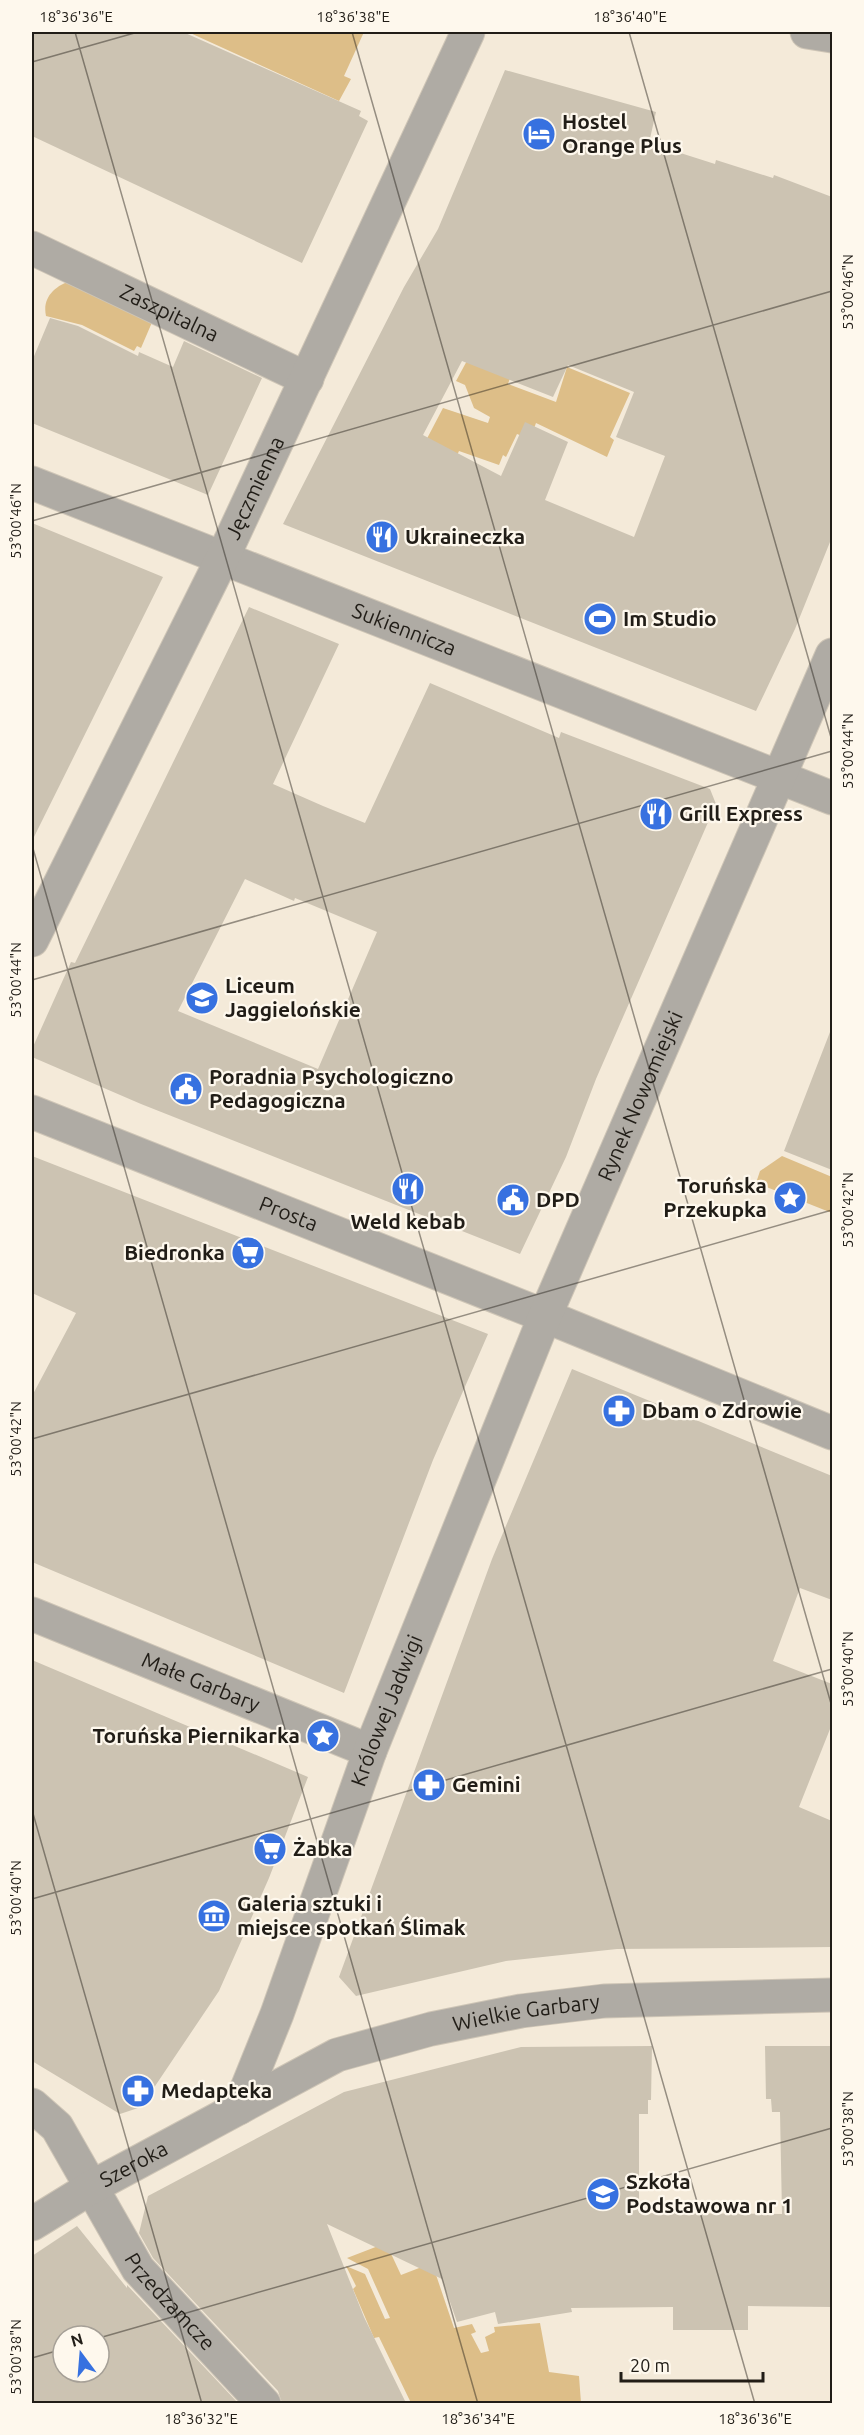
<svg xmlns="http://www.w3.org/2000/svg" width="864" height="2435" font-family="Ubuntu,sans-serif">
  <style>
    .grass { fill: #ddbe88 }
    .building { fill: #ccc3b2; fill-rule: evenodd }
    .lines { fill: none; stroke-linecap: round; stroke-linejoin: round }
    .minor-casing { stroke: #cec5b6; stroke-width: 35 }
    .minor { stroke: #afaba4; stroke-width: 33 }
    .ticks { fill: none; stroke: #211d17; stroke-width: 1.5; stroke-opacity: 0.45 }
    .labels { text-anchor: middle; stroke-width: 4.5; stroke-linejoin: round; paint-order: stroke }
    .poi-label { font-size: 21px; font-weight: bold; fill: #211d17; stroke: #fef8ed; text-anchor: start }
    .street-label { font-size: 21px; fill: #211d17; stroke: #fef8ed }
    .neatline { fill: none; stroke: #211d17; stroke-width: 2 }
    .ticks-label { font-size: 15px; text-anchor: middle; fill: #211d17 }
  </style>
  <rect width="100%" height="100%" fill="#f4ead9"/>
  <!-- grass -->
  <path class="grass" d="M188,32H364L344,76L351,79L339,101Z
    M72,280L153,320L141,348L137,346L134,351L82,325L46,316C42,297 55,286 72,280Z
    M482,333L519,351L508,384L556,402L567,367L630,393L610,437L614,440L607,457L536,423L530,439L517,434L506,457L503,455L499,465L459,451L433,508L399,492L443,408L488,423L490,417L474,408L465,385L456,381Z
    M782,1156L832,1177V1213L756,1183L760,1171Z
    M386,2243L401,2275L432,2263L454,2328L472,2324L476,2332L471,2334L481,2353L489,2351L485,2337L495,2332L494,2327L540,2323L549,2372L579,2376L581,2403H411L379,2337L374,2338L353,2289L356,2286L346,2266L365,2274L385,2319L390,2318L368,2269L347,2258Z"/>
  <!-- building -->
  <path class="building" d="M32,32H183L361,111L359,116L368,121L302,263L32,136Z
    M505,70L656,112L649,143L715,164L716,160L773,178L774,175L832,197V537L795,629L756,711L283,524L404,287L438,229ZM462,361L553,397L568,365L634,392L616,437L665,456L634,537L545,500L568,442L525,422L501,476L423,435Z
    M50,318L78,326L138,356L139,352L173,367L184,341L262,378L208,495L32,423V361Z
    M32,523L163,577L32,841Z
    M249,607L339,644L273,784L323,806L365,823L430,683L559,738L561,732L710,789L716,804L596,1079L566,1157L520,1254L141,1104L32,1057V1049L71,962L75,963ZM245,879L294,901L295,898L377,932L318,1069L178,1011Z
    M830,1032L832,1033V1170L784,1151Z
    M32,1156L488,1334L433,1460L344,1693L32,1562V1396L76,1313L32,1293Z
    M572,1369L832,1476V1600L800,1588L773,1661L832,1684V1724L799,1807L832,1821V1947L617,1949L506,1961L356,1996L339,1977L492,1559Z
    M32,1660L308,1777L269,1878L219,1991L141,2107L120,2114L32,2061Z
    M652,2046L651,2100H648V2114H639V2213L782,2214L780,2112H772L771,2099H766L765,2046H832V2307L748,2306V2330H673V2307L571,2308L572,2312L498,2324L495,2312L457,2322L442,2279L327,2224L364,2317L406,2403H282L278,2391L153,2258L139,2233L148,2196L344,2092L521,2047Z
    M77,2226L127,2288V2285L238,2403H32V2256ZM63,2336H99V2372H63Z"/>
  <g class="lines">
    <defs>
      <g id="minor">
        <path d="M807,32L832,36"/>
        <path id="s1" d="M32,248L307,379"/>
        <path id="s2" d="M32,483L832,798"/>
        <path id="s3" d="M32,940L222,559L468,32"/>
        <path id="s4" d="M32,1112L545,1316L832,1433"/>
        <path id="s5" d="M32,1614L370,1751"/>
        <path id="s6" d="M32,2105L57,2127L138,2269L264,2404"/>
        <path id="s7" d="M239,2108L277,2014L370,1751L545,1316L832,655"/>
        <path id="s8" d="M32,2224L92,2187L337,2055L431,2029L521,2011L604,2001L832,1995"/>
      </g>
    </defs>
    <!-- minor casing -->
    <use href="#minor" class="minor-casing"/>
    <!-- minor -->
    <use href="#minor" class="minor"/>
  </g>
  <!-- ticks -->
  <path class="ticks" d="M75,32L755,2404M352,32L832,1707M629,32L832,741M32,62L138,32M32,521L832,291M32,845L478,2404M32,980L832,751M32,1439L832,1210M32,1810L202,2404M32,1899L832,1669M99,2338L832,2128M32,2358L63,2349"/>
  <!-- icons -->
  <defs>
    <symbol id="hotel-disc" viewBox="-11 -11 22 22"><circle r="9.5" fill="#3771e0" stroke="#fef8ed"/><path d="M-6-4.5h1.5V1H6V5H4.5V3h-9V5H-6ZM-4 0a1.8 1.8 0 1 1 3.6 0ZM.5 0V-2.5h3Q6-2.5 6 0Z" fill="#fff"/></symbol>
    <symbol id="restaurant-disc" viewBox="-11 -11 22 22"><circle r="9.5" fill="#3771e0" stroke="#fef8ed"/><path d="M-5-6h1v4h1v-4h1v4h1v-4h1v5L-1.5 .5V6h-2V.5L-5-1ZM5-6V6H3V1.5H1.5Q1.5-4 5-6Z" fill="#fff"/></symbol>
    <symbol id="stadium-disc" viewBox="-11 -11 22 22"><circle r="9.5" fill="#3771e0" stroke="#fef8ed"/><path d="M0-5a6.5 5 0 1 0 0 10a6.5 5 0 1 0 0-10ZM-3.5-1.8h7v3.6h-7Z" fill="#fff"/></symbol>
    <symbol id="university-disc" viewBox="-11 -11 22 22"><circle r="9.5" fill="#3771e0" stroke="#fef8ed"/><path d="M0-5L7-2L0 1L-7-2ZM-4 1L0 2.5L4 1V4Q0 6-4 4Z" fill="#fff"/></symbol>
    <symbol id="civic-disc" viewBox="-11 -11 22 22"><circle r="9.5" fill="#3771e0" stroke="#fef8ed"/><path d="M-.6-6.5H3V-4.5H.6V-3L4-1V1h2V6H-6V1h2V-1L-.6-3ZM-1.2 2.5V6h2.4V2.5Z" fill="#fff"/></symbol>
    <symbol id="sight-disc" viewBox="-11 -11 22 22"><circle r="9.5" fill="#3771e0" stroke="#fef8ed"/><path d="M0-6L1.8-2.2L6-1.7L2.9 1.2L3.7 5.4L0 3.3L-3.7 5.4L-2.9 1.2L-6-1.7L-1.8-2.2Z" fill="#fff"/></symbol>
    <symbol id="supermarket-disc" viewBox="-11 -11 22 22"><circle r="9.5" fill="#3771e0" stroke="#fef8ed"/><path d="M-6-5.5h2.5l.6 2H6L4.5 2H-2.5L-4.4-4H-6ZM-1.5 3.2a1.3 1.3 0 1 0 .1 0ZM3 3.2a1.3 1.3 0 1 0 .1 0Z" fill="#fff"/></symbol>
    <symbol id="pharmacy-disc" viewBox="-11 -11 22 22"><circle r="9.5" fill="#3771e0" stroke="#fef8ed"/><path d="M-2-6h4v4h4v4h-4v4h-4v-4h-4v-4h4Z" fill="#fff"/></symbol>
    <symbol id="museum-disc" viewBox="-11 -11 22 22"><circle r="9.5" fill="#3771e0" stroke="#fef8ed"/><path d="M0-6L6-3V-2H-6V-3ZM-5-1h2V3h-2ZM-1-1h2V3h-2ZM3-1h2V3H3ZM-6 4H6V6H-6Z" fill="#fff"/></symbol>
    <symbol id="school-disc" viewBox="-11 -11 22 22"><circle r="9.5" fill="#3771e0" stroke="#fef8ed"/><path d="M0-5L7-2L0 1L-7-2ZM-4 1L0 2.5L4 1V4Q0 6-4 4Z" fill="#fff"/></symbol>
  </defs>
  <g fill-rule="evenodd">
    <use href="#hotel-disc" x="520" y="115" width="38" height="38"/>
    <use href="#restaurant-disc" x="363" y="518" width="38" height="38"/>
    <use href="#stadium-disc" x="581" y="600" width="38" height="38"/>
    <use href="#restaurant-disc" x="637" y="795" width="38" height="38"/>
    <use href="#university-disc" x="183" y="979" width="38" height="38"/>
    <use href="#civic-disc" x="167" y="1070" width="38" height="38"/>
    <use href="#restaurant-disc" x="389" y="1170" width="38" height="38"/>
    <use href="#sight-disc" x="771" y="1179" width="38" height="38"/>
    <use href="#civic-disc" x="494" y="1181" width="38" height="38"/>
    <use href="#supermarket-disc" x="229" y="1234" width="38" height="38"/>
    <use href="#pharmacy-disc" x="600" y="1392" width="38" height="38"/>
    <use href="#sight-disc" x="304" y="1717" width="38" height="38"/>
    <use href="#pharmacy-disc" x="410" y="1766" width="38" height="38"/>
    <use href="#supermarket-disc" x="251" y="1830" width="38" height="38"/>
    <use href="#museum-disc" x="195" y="1897" width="38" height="38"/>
    <use href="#pharmacy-disc" x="119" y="2072" width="38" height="38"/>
    <use href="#school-disc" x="584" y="2175" width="38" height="38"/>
  </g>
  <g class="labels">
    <!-- poi labels -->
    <g class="poi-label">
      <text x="562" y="129">Hostel<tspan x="562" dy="24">Orange Plus</tspan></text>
      <text x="405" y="544">Ukraineczka</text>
      <text x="623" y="626">Im Studio</text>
      <text x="679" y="821">Grill Express</text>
      <text x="225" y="993">Liceum<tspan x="225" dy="24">Jaggielońskie</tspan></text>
      <text x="209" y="1084">Poradnia Psychologiczno<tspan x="209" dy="24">Pedagogiczna</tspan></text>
      <text x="767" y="1193" text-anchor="end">Toruńska<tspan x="767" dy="24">Przekupka</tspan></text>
      <text x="536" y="1207">DPD</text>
      <text x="408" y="1229" text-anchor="middle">Weld kebab</text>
      <text x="225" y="1260" text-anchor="end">Biedronka</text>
      <text x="642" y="1418">Dbam o Zdrowie</text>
      <text x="300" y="1743" text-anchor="end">Toruńska Piernikarka</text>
      <text x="452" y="1792">Gemini</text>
      <text x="293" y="1856">Żabka</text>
      <text x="237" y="1911">Galeria sztuki i<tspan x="237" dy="24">miejsce spotkań Ślimak</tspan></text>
      <text x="161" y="2098">Medapteka</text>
      <text x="626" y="2189">Szkoła<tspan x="626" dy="24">Podstawowa nr 1</tspan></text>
    </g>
    <!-- street labels -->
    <g class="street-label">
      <text dy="7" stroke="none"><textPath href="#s1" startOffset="152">Zaszpitalna</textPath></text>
      <text dy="7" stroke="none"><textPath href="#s3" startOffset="504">Jęczmienna</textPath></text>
      <text dy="7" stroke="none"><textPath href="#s2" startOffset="400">Sukiennicza</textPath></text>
      <text dy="7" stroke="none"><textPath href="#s7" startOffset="1089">Rynek Nowomiejski</textPath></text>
      <text dy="7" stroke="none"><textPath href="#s4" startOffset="276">Prosta</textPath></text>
      <text dy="7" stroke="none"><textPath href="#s5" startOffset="182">Małe Garbary</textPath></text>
      <text dy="7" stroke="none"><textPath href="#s7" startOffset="424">Królowej Jadwigi</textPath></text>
      <text dy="7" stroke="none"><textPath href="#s8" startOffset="543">Wielkie Garbary</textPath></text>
      <text dy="7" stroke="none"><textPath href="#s8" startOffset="118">Szeroka</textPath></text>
      <text dy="7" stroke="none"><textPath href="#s6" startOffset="242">Przedzamcze</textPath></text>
    </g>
  </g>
  <!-- border -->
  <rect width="864" height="2435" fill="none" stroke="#fef8ed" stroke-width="66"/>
  <!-- north arrow -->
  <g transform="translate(81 2354) rotate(344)"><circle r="28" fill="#fef8ed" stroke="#a6a097" stroke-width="1.5"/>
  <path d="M0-4.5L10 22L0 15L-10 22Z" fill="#3771e0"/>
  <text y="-9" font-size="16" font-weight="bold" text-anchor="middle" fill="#211d17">N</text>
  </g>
  <!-- scale -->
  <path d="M621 2372v9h142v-9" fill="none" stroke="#211d17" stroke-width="3"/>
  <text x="630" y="2372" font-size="18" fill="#211d17" stroke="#fef8ed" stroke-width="4.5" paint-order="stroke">20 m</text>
  <rect x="33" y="33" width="798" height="2369" class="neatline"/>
  <g class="ticks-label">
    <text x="76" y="22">18°36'36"E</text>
    <text x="353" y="22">18°36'38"E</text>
    <text x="630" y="22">18°36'40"E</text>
    <text transform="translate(848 292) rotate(-90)" y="5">53°00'46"N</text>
    <text transform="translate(16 521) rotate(-90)" y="5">53°00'46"N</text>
    <text transform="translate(848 751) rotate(-90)" y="5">53°00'44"N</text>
    <text transform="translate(16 980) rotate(-90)" y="5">53°00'44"N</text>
    <text transform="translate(848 1210) rotate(-90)" y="5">53°00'42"N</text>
    <text transform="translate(16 1439) rotate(-90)" y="5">53°00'42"N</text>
    <text transform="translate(848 1669) rotate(-90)" y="5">53°00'40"N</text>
    <text transform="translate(16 1898) rotate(-90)" y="5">53°00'40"N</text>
    <text transform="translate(848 2129) rotate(-90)" y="5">53°00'38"N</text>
    <text transform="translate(16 2357) rotate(-90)" y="5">53°00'38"N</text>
    <text x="201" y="2424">18°36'32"E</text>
    <text x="478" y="2424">18°36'34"E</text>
    <text x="755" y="2424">18°36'36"E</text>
  </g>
</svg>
